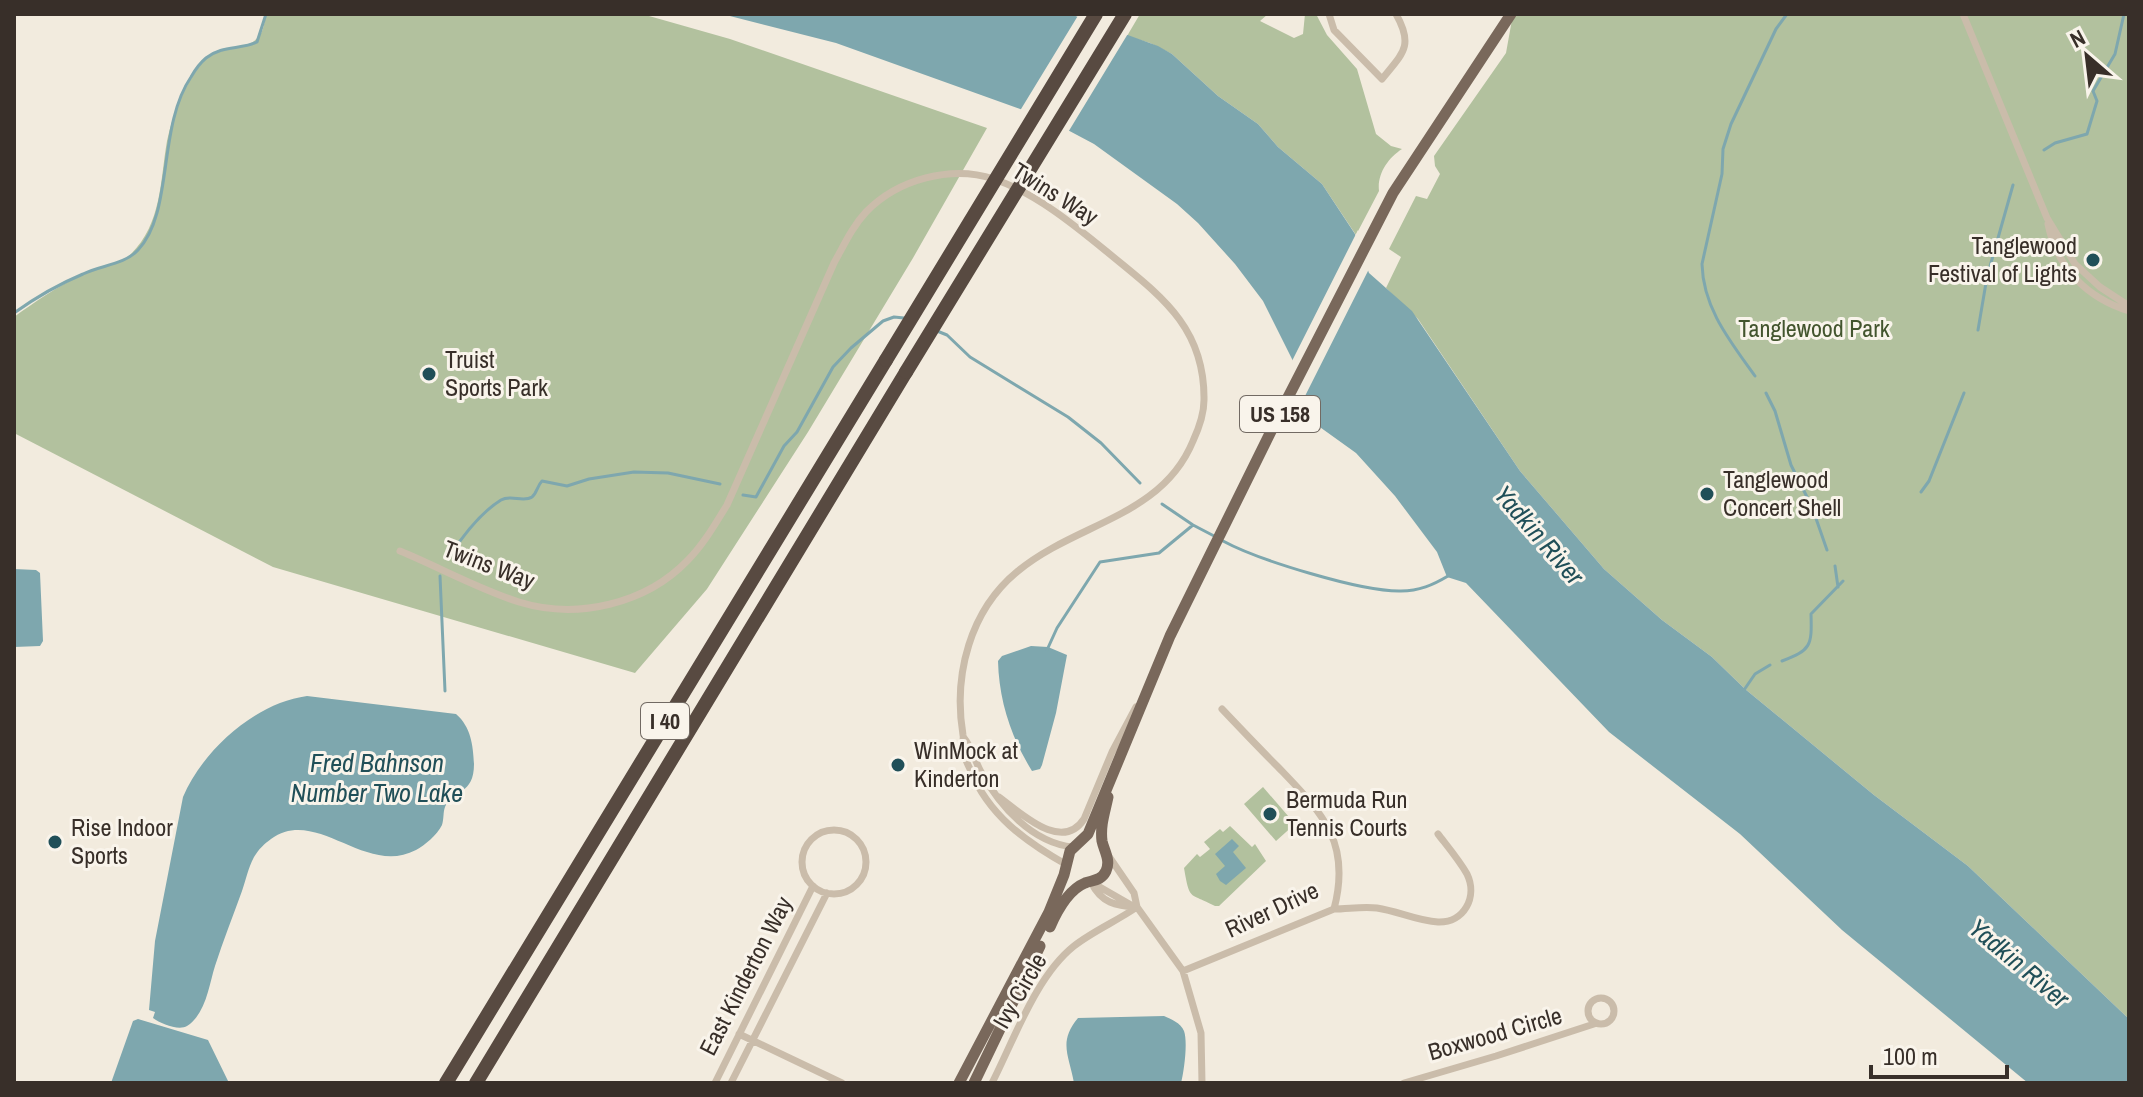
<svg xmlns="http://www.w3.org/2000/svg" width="2143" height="1097" font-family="'Archivo Narrow',sans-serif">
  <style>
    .green { fill: #b2c19e }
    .water { fill: #7ea7ae }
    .pier { fill: #f2ebde }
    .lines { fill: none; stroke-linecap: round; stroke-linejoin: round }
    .stream { stroke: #7ea7ae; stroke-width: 3 }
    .street { stroke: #cabcaa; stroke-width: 7 }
    .primary { stroke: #79685b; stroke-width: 11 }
    .highway { stroke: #584a41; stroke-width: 14 }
    .highway-bridge { stroke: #584a41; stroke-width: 14 }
    .poi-dot { fill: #204f58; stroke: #f9f4eb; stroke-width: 3 }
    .labels { text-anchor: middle; stroke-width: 6; stroke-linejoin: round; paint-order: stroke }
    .shield { fill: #f9f4eb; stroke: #726a63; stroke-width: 2 }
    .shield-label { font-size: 22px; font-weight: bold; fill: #382f29 }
    .street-label { font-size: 24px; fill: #382f29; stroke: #f9f4eb }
    .poi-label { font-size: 24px; fill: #382f29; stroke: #f9f4eb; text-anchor: start }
    .park-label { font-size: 24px; fill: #43552e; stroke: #f9f4eb }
    .water-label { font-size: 26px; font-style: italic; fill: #204f58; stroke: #f9f4eb }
  </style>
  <rect width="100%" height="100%" fill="#f2ebde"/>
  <!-- green -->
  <path class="green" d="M267,14H642L730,39L987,128L913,258L808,432L707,589L635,673L273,567L14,433V317C36,301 57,287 81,275C95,267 120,266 131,254C162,223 160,181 167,141C173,113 184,86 201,64C217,43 246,54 259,36C264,31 264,20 267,14Z
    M1140,14H1268L1260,21L1294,38L1303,34L1305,14H1316L1327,35L1357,69L1376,134L1391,146L1402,149C1388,158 1377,174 1379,191L1356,235L1322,184L1278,147L1258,124L1218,96L1172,54L1150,43L1127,36Z
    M1513,14H2129V1019L1968,866L1874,795L1745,689L1712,657L1662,620L1604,569L1520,471L1418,319L1386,288L1401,257L1389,249L1416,196L1427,199L1440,174L1435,166L1434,156L1506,53Z
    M1263,787L1295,824L1276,841L1244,804Z
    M1230,826L1252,847L1255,844L1266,861L1219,906H1215C1189,892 1190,902 1184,868L1197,854L1200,857L1210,849L1204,842L1220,829L1223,832Z"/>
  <!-- water -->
  <path class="water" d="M722,14H1070L1158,46L1172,54L1218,96L1258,124L1278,147L1322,184L1355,234L1369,273L1412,311L1520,471L1604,569L1662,620L1712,657L1745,689L1874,795L1968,866L2129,1019V1083H2028L1842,930L1740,834L1609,732L1466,583L1447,577L1437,552L1395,496L1356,453L1317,425L1307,407L1294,363L1263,301L1235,264L1198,223L1177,204L1094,144L1045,118L836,43Z
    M14,569L36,570L40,573L43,641L40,646L14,647Z
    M1031,646L1048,647L1067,655L1056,713L1042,765L1040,769L1032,771C1011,737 999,701 998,661L1002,656Z
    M307,696L456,714C471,727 473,745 474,764C474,796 453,788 445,807C443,812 444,819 442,825C437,835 425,845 416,850C365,877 317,806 271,839C264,844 259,849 254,857C248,868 246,880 242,891C233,916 223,941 215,966C209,985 206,1014 187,1026C179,1031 161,1024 153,1018L155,1012L149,1010L155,941L183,797C203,750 255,703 307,696Z
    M1232,839L1239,846L1233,852L1246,868L1226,885L1220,881L1216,874L1225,866L1215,854Z
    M1164,1016C1171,1019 1181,1023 1184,1031C1188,1042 1184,1072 1181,1083H1074C1069,1055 1058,1042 1078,1018Z
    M138,1019L208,1040L229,1083H111L133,1021Z"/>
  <!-- pier -->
  <path class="pier" d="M1079,14L1129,32L1067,134L1043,122L1018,114Z
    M1358,230L1371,265L1302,402L1290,365Z"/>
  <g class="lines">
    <!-- stream -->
    <path class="stream" d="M2044,150L2055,143L2087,134L2097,101L2093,91L2115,54L2124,14
      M14,313C35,298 59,284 83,274C101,265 124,265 138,250C174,212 157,127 191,77C195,70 200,63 206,58C222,45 241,50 257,42L266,14
      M1978,330L1987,277L2013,185
      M937,331L947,335L970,357L1068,417L1101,443L1140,483
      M1755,376C1730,341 1703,308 1702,264L1722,174L1723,149L1731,124L1776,29L1787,14
      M1766,393L1775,411L1791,465L1812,507L1827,550
      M1921,492L1929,481L1964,393
      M743,495L756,497L784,446L797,432L833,367L851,348L883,321L894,317L904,318
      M1162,504L1193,525L1216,537
      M1223,541C1258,560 1362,592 1401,591C1419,591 1433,585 1448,576
      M449,557C462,537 480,513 501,500C511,494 523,503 532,497C537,493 537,486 542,481L567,486L589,479L634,472L668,473L720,484
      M1835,566L1838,587
      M440,576L445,691
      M1047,650L1057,628L1100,562L1159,553L1193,525
      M1782,661C1811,650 1812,646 1811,614L1843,581
      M1744,690L1755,674L1770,665"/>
    <!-- street -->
    <path class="street" d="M1329,14L1334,30L1382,79C1403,53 1414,46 1396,14
      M1963,14L2047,218L2075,264L2100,287L2129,306
      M2048,224C2057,268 2087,298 2129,311
      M400,551C439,567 478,589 519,602C577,620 646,604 688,560C704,544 715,524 727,505L834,263C844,245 852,227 866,212C898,179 951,165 994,179C1035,193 1073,224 1106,251C1158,294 1205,325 1204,400C1204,413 1199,428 1193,441C1162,517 1076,523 1018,571C970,610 953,675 963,735C964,739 962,743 962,746C963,754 967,763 970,769C988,815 1026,842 1067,865
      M964,738C972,748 975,761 981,772C1000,806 1032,843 1073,847
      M999,797C1021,813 1062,853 1084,819L1112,752L1136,707
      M802 862a32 32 0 1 1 64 0a32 32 0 1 1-64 0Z
      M1108,855L1134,893L1137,907L1183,971L1201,1033L1202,1083
      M1091,882C1101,903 1116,906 1137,907
      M1091,882L1131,905
      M1334,909C1348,909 1363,906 1377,908C1398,911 1417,921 1438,922C1464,923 1478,897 1467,874C1459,860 1448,847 1438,834
      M1183,971L1334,909C1352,841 1321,812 1278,767C1259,748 1240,728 1222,709
      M1588 1011a13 13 0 1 1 26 0a13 13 0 1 1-26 0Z
      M739,1034L842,1083
      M715,1083L813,886
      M731,1083L827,893
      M992,1083C1014,1040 1036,976 1074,946C1093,931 1117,921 1137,907
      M1404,1083L1496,1056L1597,1023"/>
    <!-- primary -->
    <path class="primary" d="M1050,927C1057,911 1068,890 1085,883C1093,880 1101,881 1106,871C1111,860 1104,851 1102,841C1100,825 1105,812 1108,797
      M959,1083L1049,912L1064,875L1070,851L1088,834L1170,636L1282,409L1393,193L1511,14
      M974,1083L1040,946"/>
    <!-- highway -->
    <path class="highway" d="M446,1083L886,360
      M476,1083L906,372"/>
    <!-- highway-bridge -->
    <path class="highway-bridge" d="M886,360L1096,14
      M906,372L1125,14"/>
  </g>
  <!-- markers -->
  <g class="poi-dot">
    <circle cx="2093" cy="260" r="8"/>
    <circle cx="429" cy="374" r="8"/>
    <circle cx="1707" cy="494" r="8"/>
    <circle cx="898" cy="765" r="8"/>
    <circle cx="1270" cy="814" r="8"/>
    <circle cx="55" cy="842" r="8"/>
  </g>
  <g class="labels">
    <!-- shield labels -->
    <g class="shield">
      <rect x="1240" y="396" width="80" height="36" rx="6"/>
      <rect x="641" y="703" width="48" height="36" rx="6"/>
    </g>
    <g class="shield-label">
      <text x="1280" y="422">US 158</text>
      <text x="665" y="729">I 40</text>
    </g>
    <!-- street labels -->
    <g class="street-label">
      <text transform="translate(1055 194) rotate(32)" y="8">Twins Way</text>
      <text transform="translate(489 565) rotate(21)" y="8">Twins Way</text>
      <text transform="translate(1272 910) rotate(-25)" y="8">River Drive</text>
      <text transform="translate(746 976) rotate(-63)" y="8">East Kinderton Way</text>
      <text transform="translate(1020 991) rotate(-60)" y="8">Ivy Circle</text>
      <text transform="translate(1495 1034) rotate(-16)" y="8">Boxwood Circle</text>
    </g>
    <!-- poi labels -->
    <g class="poi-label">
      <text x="2077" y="254" text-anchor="end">Tanglewood<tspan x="2077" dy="28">Festival of Lights</tspan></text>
      <text x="445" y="368">Truist<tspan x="445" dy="28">Sports Park</tspan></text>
      <text x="1723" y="488">Tanglewood<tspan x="1723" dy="28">Concert Shell</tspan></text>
      <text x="914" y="759">WinMock at<tspan x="914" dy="28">Kinderton</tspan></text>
      <text x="1286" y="808">Bermuda Run<tspan x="1286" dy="28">Tennis Courts</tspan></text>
      <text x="71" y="836">Rise Indoor<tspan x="71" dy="28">Sports</tspan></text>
    </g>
    <!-- park labels -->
    <g class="park-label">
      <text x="1814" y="337">Tanglewood Park</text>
    </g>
    <!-- water labels -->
    <g class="water-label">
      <text transform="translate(1539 535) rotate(49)" y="9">Yadkin River</text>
      <text x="377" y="772">Fred Bahnson<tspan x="377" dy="30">Number Two Lake</tspan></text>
      <text transform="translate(2019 963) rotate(40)" y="9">Yadkin River</text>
    </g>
  </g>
  <!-- border -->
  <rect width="2143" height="1097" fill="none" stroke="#382f29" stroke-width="32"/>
  <!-- north arrow -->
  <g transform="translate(2087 56) rotate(332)" stroke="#f9f4eb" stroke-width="6" paint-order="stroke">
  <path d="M0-6L14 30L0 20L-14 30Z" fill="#382f29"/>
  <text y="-12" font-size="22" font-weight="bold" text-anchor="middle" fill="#382f29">N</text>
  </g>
  <!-- scale -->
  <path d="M1871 1065v12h136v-12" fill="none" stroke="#382f29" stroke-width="4"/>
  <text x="1883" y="1065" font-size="24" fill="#382f29" stroke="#f9f4eb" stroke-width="6" paint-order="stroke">100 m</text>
</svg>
